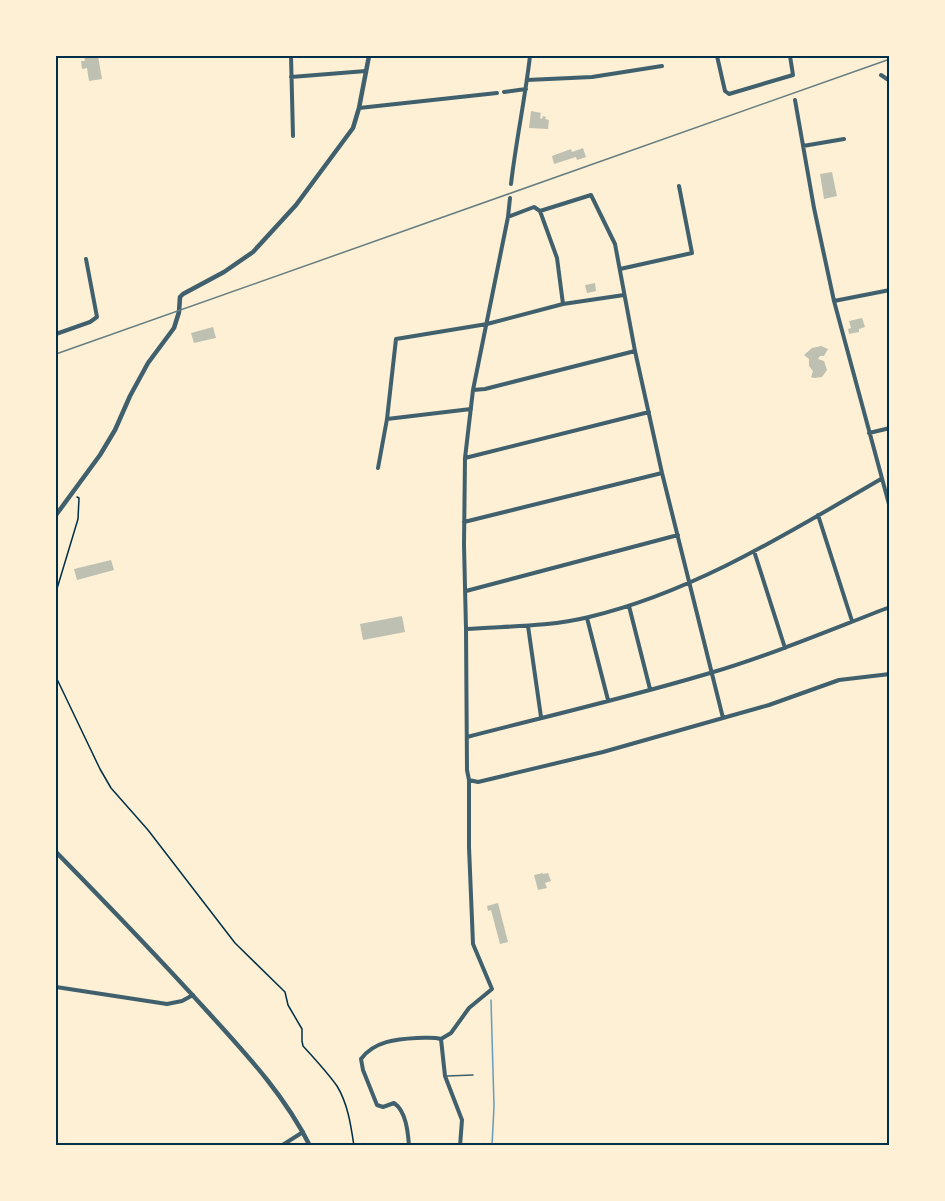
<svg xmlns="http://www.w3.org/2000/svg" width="945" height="1201" font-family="'Varela Round',sans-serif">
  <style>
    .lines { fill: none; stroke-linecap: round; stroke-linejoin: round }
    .stream { stroke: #669bbc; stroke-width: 1.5 }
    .building { fill: #bec0b2 }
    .path { stroke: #003049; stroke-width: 1.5 }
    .service { stroke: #3f606c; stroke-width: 1.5 }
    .minor { stroke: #3f606c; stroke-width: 4 }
    .tertiary { stroke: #3f606c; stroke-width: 4.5 }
    .rail { stroke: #657d81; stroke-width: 1.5 }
    .neatline { fill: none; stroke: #003049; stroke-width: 2 }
  </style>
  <rect width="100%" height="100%" fill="#fdf0d5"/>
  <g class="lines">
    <!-- stream -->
    <path class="stream" d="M491,1000L494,1106L492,1146"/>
  </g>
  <!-- building -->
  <path class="building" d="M84,56H98L102,79L89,81L87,68L82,69L81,61H85Z
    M531,111L541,113L540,118L542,119L543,116L546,117L545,119L549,120L548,129L529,128Z
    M583,148L586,157L577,160L576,157L554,164L552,156L571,149L572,152Z
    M832,172L837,196L824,199L820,174Z
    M595,283L596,291L587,293L585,285Z
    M862,318L865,327L859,329V332L849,334L848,329L851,328L849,321Z
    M213,327L216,338L194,343L191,333Z
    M821,346L828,349L824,356H820L818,359L824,361L827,370L822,377L814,378L811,377L813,371L809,366V359L804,355L812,348Z
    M111,560L114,570L77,580L74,569Z
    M402,616L405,632L363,640L360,624Z
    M543,873V874L548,873L551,881L545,883L547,888L538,890L534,875Z
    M498,903L508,942L500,944L491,910L488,911L487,906Z"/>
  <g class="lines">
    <!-- path -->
    <path class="path" d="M56,592L78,519L79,498L77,497
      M56,677L100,769L111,788L148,830L235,943L285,992L288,1005L302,1029V1041L303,1046C315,1059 327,1072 337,1086C348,1104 351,1126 354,1146"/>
    <!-- service -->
    <path class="service" d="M447,1076L473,1075"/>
    <!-- minor -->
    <path class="minor" d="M291,56L293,136
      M717,56L725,91L729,94L793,75L790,56
      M881,75L890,81
      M291,77L366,71
      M527,80L592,77L662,66
      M504,92L526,89
      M795,100L814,208L834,301L890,508
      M359,108L497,93
      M803,146L844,139
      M511,184C516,141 525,99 530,56
      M540,211L557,258L563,304
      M508,217L534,207L540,211L591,195L615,244L635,351L662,473L723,718
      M620,269L692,253L679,186
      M834,301L890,290
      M56,334L90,322L97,317L86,259
      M473,390L485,389L635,351
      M387,419L471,409
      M869,433L890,428
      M465,458L649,412
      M378,468L387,419L396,339L487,324L563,304L624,295
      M818,515L852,621
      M464,522L662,473
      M754,551L785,648
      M466,591L678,535
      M629,606L650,689
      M587,618L608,700
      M528,626L541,717
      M466,629C507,626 549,627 589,617C694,592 788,533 881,479
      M467,737C548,716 630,697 710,673C771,655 830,630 890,607
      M469,780L478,782L603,752L769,705L839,680L890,674
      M56,987L167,1004L182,1001L193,995
      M441,1039L451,1033L469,1008L492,989L473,944L469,847V780L467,770L466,629L464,545L465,458L473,390L508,217L510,198
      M441,1039L445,1076L462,1120L460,1146
      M281,1146L303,1132
      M409,1146C408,1132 406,1111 394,1103L383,1107L377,1105L363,1070L361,1059C374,1041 397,1039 417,1038C426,1038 434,1037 441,1039"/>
    <!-- tertiary -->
    <path class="tertiary" d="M56,515L100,455L115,430L130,396L148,363L174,328L179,312L180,297L183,294L224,272L253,252L296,205L353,128L359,108L369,56
      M56,852C107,904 158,957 207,1011C246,1054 284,1094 310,1146"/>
    <!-- rail -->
    <path class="rail" d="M56,354L890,59"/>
  </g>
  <!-- border -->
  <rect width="945" height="1201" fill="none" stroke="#fdf0d5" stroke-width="114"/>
  <rect x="57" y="57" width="831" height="1087" class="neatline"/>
</svg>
